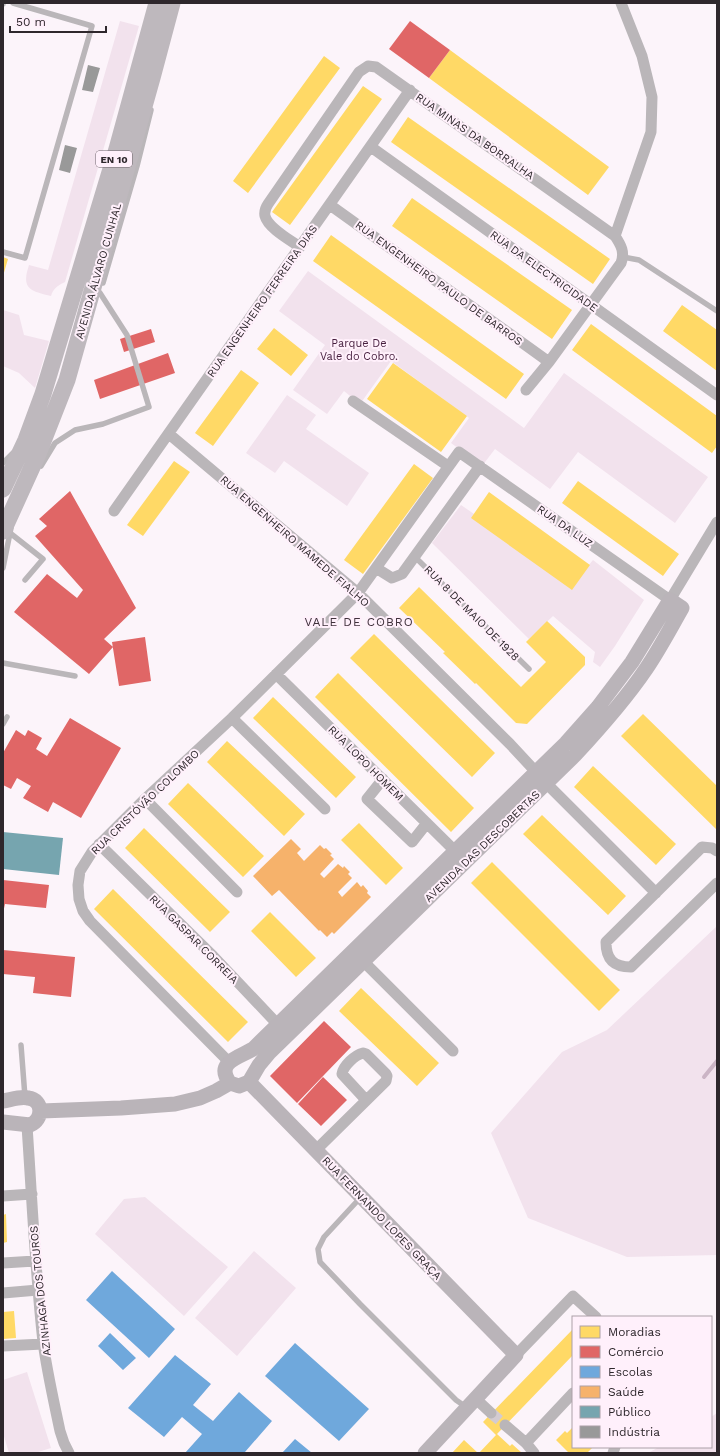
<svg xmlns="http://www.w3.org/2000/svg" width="720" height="1456" font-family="'Work Sans',sans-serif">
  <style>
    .green { fill: #f2e2ed }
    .homes { fill: #ffd966 }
    .shops { fill: #e06666 }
    .schools { fill: #6fa8dc }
    .health { fill: #f6b26b }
    .public { fill: #76a5af }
    .industry { fill: #999 }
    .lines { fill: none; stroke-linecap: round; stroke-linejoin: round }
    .stream { stroke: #cbb4c5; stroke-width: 4 }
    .street-tunnel { stroke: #d3cbd1; stroke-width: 11; stroke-dasharray: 11 5.5; stroke-linecap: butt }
    .lane { stroke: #bab6b9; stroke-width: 5.5 }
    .street { stroke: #bab6b9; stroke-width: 11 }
    .secondary { stroke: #bab4b9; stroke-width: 15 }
    .primary { stroke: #beb8bd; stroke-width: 17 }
    .labels { text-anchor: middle; stroke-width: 4; stroke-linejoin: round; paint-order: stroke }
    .shield { fill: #fff0fb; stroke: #6d636a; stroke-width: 1 }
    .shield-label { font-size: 10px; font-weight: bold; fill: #2e272c }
    .street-label { font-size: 11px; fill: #2e272c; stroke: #fff0fb }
    .park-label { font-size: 11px; fill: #461e3e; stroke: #fff0fb }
    .neighbourhood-label { font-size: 12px; letter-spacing: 1px; fill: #3f303b; stroke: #fff0fb }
  </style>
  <rect width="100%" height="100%" fill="#fcf4fa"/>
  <!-- green -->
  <path class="green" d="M120,21L139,26L65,282C58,285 53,289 51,296C30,291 21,289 29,265L48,270Z
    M308,271L524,428L564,373L708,477L675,523L578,452L550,489L495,449L482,466L451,443L469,418L391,361L360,404L344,391L327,414L293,390L325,345L279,311Z
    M3,310L19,315L24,335L49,341L35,388L19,373L3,366Z
    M287,395L316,415L306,429L369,473L347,506L284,461L275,473L246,453Z
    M461,505L574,583L593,560L644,600L615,646L600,667L593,662L595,652L553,616L529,639L432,543Z
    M717,926V1255L627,1257L528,1218L491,1133L562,1052L607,1030Z
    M145,1197L228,1267L184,1316L95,1234L124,1199Z
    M254,1251L296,1288L237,1356L195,1318Z
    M27,1372L51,1448L35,1453H9L3,1433V1380Z
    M717,1413V1453H648L659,1447H711V1417Z"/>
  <!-- homes -->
  <path class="homes" d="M450,50L609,167L588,195L429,78Z
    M324,56L340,68L248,193L233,181Z
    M363,86L382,99L290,225L272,212Z
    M408,117L610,259L593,284L391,142Z
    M412,198L572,310L552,339L392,226Z
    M331,235L524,374L506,399L313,261Z
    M3,257L8,259L3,276Z
    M682,305L717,330V371L663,331Z
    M591,324L717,416V446L712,453L572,350Z
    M274,328L308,355L291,376L257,349Z
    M393,363L467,416L441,452L367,399Z
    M241,370L259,383L213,446L195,433Z
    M174,461L190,472L143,536L127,525Z
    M414,464L433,478L363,574L344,560Z
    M578,481L679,554L663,576L562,503Z
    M489,492L590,565L572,590L471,518Z
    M419,587L521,687L546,662L526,642L547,621L585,657V665L527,724L516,723L476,683L475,684L443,653L445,652L399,608Z
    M374,634L495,753L472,777L350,658Z
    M338,673L474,808L451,832L315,697Z
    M273,697L356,777L336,798L253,718Z
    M643,714L717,786V830L621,736Z
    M227,741L305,814L284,836L207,762Z
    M593,766L676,844L656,865L574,787Z
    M188,783L264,856L243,877L168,804Z
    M542,815L626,896L608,915L523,834Z
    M359,823L403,868L386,885L341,840Z
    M144,828L230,912L210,932L125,848Z
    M492,862L620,990L599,1011L471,883Z
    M113,889L248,1022L228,1042L94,909Z
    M270,912L316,958L296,977L251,931Z
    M361,988L439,1063L417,1086L339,1011Z
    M6,1214L7,1242L3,1243V1215Z
    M14,1311L16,1338L3,1339V1312Z
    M573,1329V1355L497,1434L510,1446L512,1444L522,1453H479L496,1435L483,1422Z
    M573,1427V1447H593L588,1452L589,1453H569L556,1440L565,1431L567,1433Z
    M464,1440L478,1453H452Z"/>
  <!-- shops -->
  <path class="shops" d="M410,21L450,50L429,78L389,49Z
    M151,329L155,342L124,352L120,339Z
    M168,353L175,373L100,399L94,380Z
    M70,491L136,608L104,639L113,647L89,674L14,612L47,574L77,598L83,590L35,536L47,526L39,519Z
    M145,637L151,681L119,686L112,642Z
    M70,718L121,748L81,818L53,802L48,812L23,798L31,786L17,778L11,789L3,785V753L16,730L25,736L28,730L42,738L36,749L47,756Z
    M3,880L49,885L46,908L5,904L3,913Z
    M3,950L75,957L71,997L33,993L35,977L3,974Z
    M324,1021L351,1047L297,1103L270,1076Z
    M323,1077L347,1100L321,1126L298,1104Z"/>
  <!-- schools -->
  <path class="schools" d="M112,1271L175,1329L149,1358L86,1300Z
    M110,1333L136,1358L123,1370L98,1346Z
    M295,1343L369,1409L339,1441L265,1376Z
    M175,1355L211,1384L193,1405L213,1421L239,1392L272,1421L245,1452L246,1453H185L202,1434L182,1417L164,1437L128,1408Z
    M295,1439L312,1453H282Z"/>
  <!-- health -->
  <path class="health" d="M291,839L301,849L297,853L304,861L320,845L324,849L326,848L332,854L330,855L334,859L320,874L324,878L338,864L343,868L344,866L350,872L348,874L352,878L338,892L342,897L357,882L361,887L363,885L368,891L367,893L371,897L334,934L332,932L327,937L320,930L319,931L279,890L272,896L253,876Z"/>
  <!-- public -->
  <path class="public" d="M3,832L63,838L59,875L3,869Z"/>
  <!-- industry -->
  <path class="industry" d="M88,65L100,68L93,92L82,90Z
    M65,145L77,148L70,173L59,170Z"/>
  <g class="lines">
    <!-- stream -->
    <path class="stream" d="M704,1077L717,1061"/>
    <!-- street-tunnel -->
    <path class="street-tunnel" d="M491,1413L505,1425"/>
    <!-- lane -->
    <path class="lane" d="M3,4V3
      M3,252L25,258L92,26L13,3
      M623,257L639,260L717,311
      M103,283L137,166L151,110
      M3,463L13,453
      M41,466L55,443L75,430L103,424L149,407L127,335L100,293
      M10,533L43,559L25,580
      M415,557L529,669
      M3,568L11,528
      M3,663L75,676
      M3,724L7,717
      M21,1045L25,1097
      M361,1197L324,1237L318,1249L320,1262L360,1304L456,1400L466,1407"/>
    <!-- street -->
    <path class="street" d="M371,147L717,395
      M330,205L549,362
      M615,236L651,132L652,97L642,56L621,3
      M300,247C290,240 268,228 265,216C264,211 266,207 268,204L359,72L368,66L376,67L615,236C621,245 625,252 621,263L549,362L526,390
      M353,401L448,466
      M169,434L358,593L510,744L536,772
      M114,511L410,90
      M376,568L392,578L402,574L480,466
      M276,674L455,851
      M232,718L325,809
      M383,779L367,799L412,842L427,823
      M546,783L656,893
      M145,799L237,892
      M99,844L213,956L283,1030
      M717,851L712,848L702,847L606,942C606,959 613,967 631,967L717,883
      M363,961L453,1051
      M229,1062L90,921L83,911L79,899L78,885L80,871L92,852L145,799L232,718L358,593L459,452L670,600L717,522
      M27,1126C32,1198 35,1270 43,1342C47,1372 54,1402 60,1431L64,1443L69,1453
      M316,1150L386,1081L387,1076L386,1074L366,1054L363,1053C355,1055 343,1066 342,1074L366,1100
      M3,1196L32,1194
      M3,1263L35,1261
      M3,1293L38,1290
      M3,1346L43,1344
      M516,1355L573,1296L596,1317
      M476,1399L491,1413
      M505,1425L526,1443L573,1393
      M526,1443L534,1453
      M613,1453L615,1447"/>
    <!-- secondary -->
    <path class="secondary" d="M670,600L682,608C670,629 659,650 646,669C625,700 600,728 575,755L269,1053L259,1065L249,1082L239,1086L230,1083C214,1062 240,1057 253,1049L566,743L598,707L632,662Z
      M249,1082L516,1355L425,1453
      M3,1101C10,1100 21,1096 28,1098C44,1100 43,1120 30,1125L3,1122
      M41,1111L121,1108L175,1104L200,1098L216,1091L230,1083"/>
    <!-- primary -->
    <path class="primary" d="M3,489L26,440L43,394L117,149L157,3
      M3,531L38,454L67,380L152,78L172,3"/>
  </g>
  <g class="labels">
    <!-- shield labels -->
    <rect class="shield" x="96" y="151" width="36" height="16" rx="3"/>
    <g class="shield-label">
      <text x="114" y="163">EN 10</text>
    </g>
    <!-- street labels -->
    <g class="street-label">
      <text transform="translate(475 136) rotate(35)" y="4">RUA MINAS DA BORRALHA</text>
      <text transform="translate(98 271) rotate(-74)" y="4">AVENIDA ÁLVARO CUNHAL</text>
      <text transform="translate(544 271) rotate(36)" y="4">RUA DA ELECTRICIDADE</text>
      <text transform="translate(439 283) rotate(36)" y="4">RUA ENGENHEIRO PAULO DE BARROS</text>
      <text transform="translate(262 301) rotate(-55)" y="4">RUA ENGENHEIRO FERREIRA DIAS</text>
      <text transform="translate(565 526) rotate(35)" y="4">RUA DA LUZ</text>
      <text transform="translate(295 541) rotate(41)" y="4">RUA ENGENHEIRO MAMEDE FIALHO</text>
      <text transform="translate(472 613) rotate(45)" y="4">RUA 8 DE MAIO DE 1928</text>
      <text transform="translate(366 763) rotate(45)" y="4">RUA LOPO HOMEM</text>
      <text transform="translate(145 802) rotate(-44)" y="4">RUA CRISTÓVÃO COLOMBO</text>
      <text transform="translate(482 846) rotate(-44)" y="4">AVENIDA DAS DESCOBERTAS</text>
      <text transform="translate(194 939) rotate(45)" y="4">RUA GASPAR CORREIA</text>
      <text transform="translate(382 1218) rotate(46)" y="4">RUA FERNANDO LOPES GRAÇA</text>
      <text transform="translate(40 1291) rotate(-96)" y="4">AZINHAGA DOS TOUROS</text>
    </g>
    <!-- park labels -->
    <g class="park-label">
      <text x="359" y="347">Parque De<tspan x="359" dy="13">Vale do Cobro.</tspan></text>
    </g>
    <!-- neighbourhood labels -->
    <g class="neighbourhood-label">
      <text x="359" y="626">VALE DE COBRO</text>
    </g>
  </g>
  <!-- border -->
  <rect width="720" height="1456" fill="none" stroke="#2e272c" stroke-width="8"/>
  <!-- legend -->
  <rect x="572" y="1316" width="140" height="132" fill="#fff0fb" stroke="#aba0a8"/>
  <rect x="580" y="1326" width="20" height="12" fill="#ffd966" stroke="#aba0a8"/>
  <text x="608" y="1336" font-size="12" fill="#2e272c">Moradias</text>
  <rect x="580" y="1346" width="20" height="12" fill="#e06666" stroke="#aba0a8"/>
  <text x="608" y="1356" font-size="12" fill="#2e272c">Comércio</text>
  <rect x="580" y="1366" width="20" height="12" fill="#6fa8dc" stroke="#aba0a8"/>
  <text x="608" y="1376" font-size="12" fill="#2e272c">Escolas</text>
  <rect x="580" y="1386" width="20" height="12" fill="#f6b26b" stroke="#aba0a8"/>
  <text x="608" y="1396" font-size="12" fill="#2e272c">Saúde</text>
  <rect x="580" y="1406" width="20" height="12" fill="#76a5af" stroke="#aba0a8"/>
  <text x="608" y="1416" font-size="12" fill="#2e272c">Público</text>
  <rect x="580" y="1426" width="20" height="12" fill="#999999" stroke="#aba0a8"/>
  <text x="608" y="1436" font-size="12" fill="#2e272c">Indústria</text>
  <!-- scale -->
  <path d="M10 26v6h96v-6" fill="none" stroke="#2e272c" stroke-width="2"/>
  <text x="16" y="26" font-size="12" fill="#2e272c" stroke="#fff0fb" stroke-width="3" paint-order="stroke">50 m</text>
</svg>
